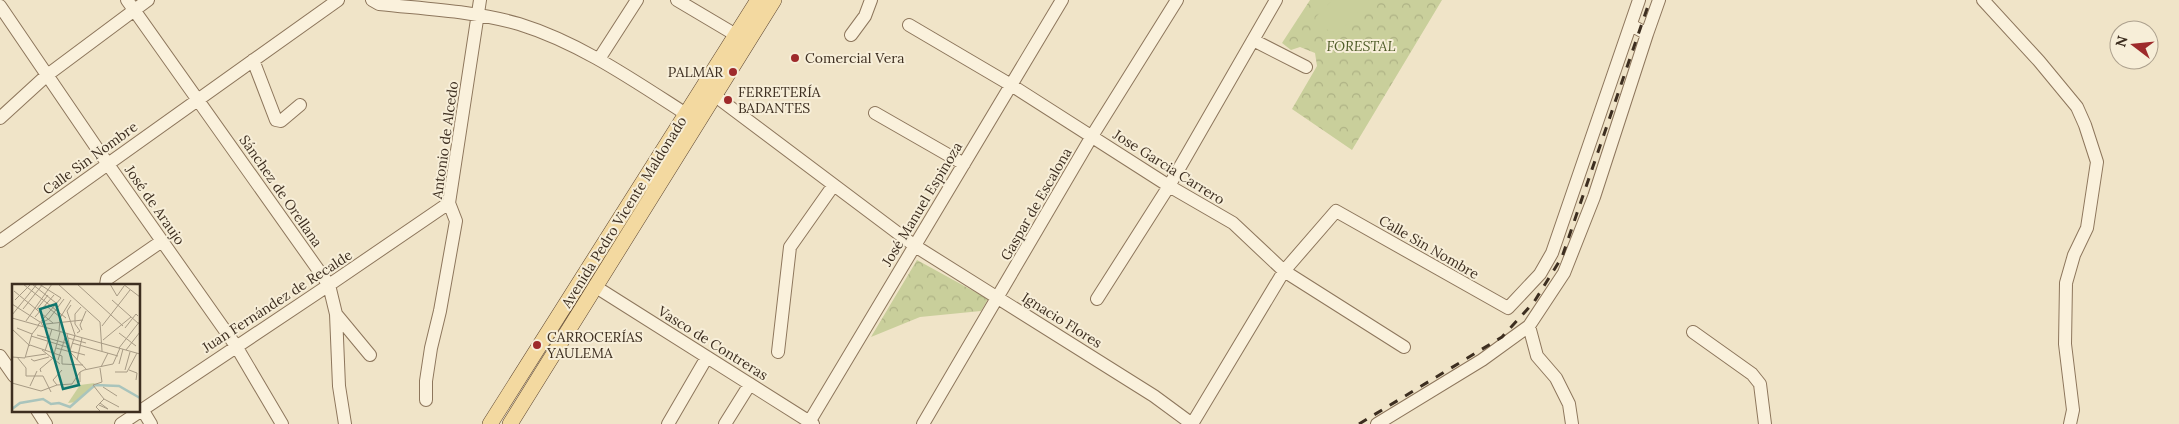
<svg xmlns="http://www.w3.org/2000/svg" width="2179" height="424" font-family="Lora,serif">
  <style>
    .forest { fill: url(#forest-crowns) }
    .garden { fill: #c9cf9b }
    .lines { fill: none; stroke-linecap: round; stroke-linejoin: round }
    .minor-casing { stroke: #8d765c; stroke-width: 14 }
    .major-casing { stroke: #5b4430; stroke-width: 16 }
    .minor { stroke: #faf1dc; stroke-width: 12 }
    .major { stroke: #f3d9a0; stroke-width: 15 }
    .rail { stroke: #3d2e20; stroke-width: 3; stroke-dasharray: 9 9; stroke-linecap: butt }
    .poi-dot { fill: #9e2a2b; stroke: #f7eed8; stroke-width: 2 }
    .labels { text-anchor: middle; stroke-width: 4; stroke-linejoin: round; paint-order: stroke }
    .park-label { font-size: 14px; font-style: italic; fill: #4d5a26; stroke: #f7eed8 }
    .poi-label { font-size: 14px; fill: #3d2e20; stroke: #f7eed8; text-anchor: start }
    .street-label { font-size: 14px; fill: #3d2e20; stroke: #f7eed8 }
    .inset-river { fill: none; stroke: #a9c4bc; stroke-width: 2.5 }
    .inset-road { fill: none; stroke: #a89b85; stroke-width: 1 }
    .view { fill: #0f766e; fill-opacity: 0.15; stroke: #0f766e; stroke-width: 2.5 }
    .inset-edge { fill: none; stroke: #3d2e20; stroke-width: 2.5 }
  </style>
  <defs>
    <pattern id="forest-crowns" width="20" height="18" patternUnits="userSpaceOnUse" patternTransform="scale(1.25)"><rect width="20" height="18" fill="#c9cf9b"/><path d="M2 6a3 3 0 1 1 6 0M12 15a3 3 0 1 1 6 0" fill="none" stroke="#aeb285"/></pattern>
  </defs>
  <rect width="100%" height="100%" fill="#f0e4c8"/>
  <!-- forest -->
  <path class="forest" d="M1310,0H1442L1352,150L1292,109L1317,66L1315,53L1300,47L1291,50L1282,43Z
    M917,260L988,299L981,311L920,317L871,337Z"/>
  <!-- garden -->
  <path class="garden" d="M1332,0H1369L1335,37L1315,18Z"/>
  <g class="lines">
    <defs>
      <path id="minor" d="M127,0L329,285L336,314L339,386L345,424
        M372,0L379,4C425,9 474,11 519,24C580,43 633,80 686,114
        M677,0L736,35
        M1983,0L2039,61L2077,107L2085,125L2097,162L2087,228L2074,255L2066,283L2065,344L2073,410L2070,424
        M0,6L107,163L236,346L282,424
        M909,25L1011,85L1169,186L1233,223L1284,271L1404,347
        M1647,34L1659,0
        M851,35L865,16L871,0
        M1253,40L1306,67
        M599,59L637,0
        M253,60L276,120L281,121L300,105
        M714,95L915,246L1154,396L1192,424
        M875,113L964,164
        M0,118L46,76L148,0
        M0,241L338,0
        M106,285L107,279L162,241
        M596,287L813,424
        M1097,299L1169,186L1276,0
        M336,314L370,355
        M1529,326L1537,356L1556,378L1569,404L1572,424
        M1693,332L1752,374L1760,384L1765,424
        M778,352L790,247L833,186
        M0,356L14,376
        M426,400V381L431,348L440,311L456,221L449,203L480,0
        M142,409L151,424
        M37,410L46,424
        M121,424L329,285L449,203
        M668,424L707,357
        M725,424L750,384
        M808,424L1062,0
        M923,424L1092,136L1177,0
        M1192,424L1284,271L1336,211L1508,308L1540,274L1552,253L1639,0
        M1377,424L1482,360L1529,326L1564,273L1594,197L1647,34L1631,25"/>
      <path id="major" d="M490,424L758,0
        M510,424L774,0"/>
    </defs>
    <!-- minor casing -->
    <use href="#minor" class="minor-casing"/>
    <!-- major casing -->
    <use href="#major" class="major-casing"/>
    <!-- minor -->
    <use href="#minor" class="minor"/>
    <!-- major -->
    <use href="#major" class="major"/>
    <!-- rail -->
    <path class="rail" d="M1359,424L1502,337L1534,302L1562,257L1650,0"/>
  </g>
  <!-- markers -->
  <g class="poi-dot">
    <circle cx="795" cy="58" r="5"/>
    <circle cx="733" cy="72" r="5"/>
    <circle cx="728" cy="100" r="5"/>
    <circle cx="537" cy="345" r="5"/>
  </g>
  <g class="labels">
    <!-- park labels -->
    <g class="park-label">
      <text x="1361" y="51">FORESTAL</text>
    </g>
    <!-- poi labels -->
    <g class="poi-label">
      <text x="805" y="63">Comercial Vera</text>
      <text x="723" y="77" text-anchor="end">PALMAR</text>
      <text x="738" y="97">FERRETERÍA<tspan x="738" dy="16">BADANTES</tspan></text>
      <text x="547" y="342">CARROCERÍAS<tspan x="547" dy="16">YAULEMA</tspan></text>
    </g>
    <!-- street labels -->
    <g class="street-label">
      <text transform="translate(445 140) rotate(-82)" y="5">Antonio de Alcedo</text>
      <text transform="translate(90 158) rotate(-36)" y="5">Calle Sin Nombre</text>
      <text transform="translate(1169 167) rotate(32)" y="5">Jose Garcia Carrero</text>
      <text transform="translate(281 191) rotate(55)" y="5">Sánchez de Orellana</text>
      <text transform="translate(922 204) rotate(-59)" y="5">José Manuel Espinoza</text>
      <text transform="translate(1036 204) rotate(-60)" y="5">Gaspar de Escalona</text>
      <text transform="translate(155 205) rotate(55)" y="5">José de Araujo</text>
      <text transform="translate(624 212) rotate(-58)" y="5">Avenida Pedro Vicente Maldonado</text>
      <text transform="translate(1429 247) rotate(30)" y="5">Calle Sin Nombre</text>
      <text transform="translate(277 301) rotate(-33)" y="5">Juan Fernández de Recalde</text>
      <text transform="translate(1062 320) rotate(32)" y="5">Ignacio Flores</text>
      <text transform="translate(713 343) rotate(32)" y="5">Vasco de Contreras</text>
    </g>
  </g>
  <!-- overview -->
  <g transform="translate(12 284)">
    <rect width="128" height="128" fill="#f0e4c8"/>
    <path d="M83,99L65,118L56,119L68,101Z" fill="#c9cf9b"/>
    <path class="inset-river" d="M0,125L8,119L31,115L39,120L47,119L58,123L83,101L107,102L128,114"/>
    <path class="inset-road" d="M11,0L54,34M20,0L44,19M46,0L88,38L90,67M65,0L111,42M98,0L105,12L112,2M111,0L128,13M2,7L41,39M3,16L18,1M100,16L127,40M0,20L28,38M33,21L48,33M59,21L55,27L63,51L58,67L73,71M11,25L31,0M25,25L36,11M0,31L25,0M23,33L42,11M0,34L128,70M14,37L40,0M34,40L71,36M26,41L49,14L27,0M31,42L29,39L37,35L52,15M90,42L118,6M5,44L20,50M113,44L124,30L126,32M0,45L18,62M70,46L68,41L74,27M47,47L48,34L59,16M65,49L68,47L63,40V30L69,23M107,49L124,62M55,50L59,69L75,86M25,51L57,60M19,52L58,64M56,54L74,59M91,56L119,33M60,59L106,72M18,61L50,72V80L71,81M44,64L59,68M107,64L128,37M30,66L48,80M114,66L128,48M33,67L40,45M0,73L13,74L20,50L27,41M5,73L14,84V92H31L39,108M14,73L34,70M19,75L22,77L37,73M46,76L53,54M65,76L70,54M107,80L111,65M89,83L96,69M88,84L90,98L81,101L92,115M113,86L118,68M117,86L125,89L124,96M29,88L28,85L41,74L48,48M103,88H115L125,69M68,98V88L72,86L101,80L108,64M0,99L29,107L45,101L60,100L68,88M45,101L41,96L50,86M18,102L25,87M91,103L105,112M92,115L107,123M87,121L96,125L88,119M88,127L84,123L92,115"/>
    <path class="view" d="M44,20L67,101L51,105L28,25Z"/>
    <rect width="128" height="128" class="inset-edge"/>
  </g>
  <!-- north arrow -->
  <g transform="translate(2134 45) rotate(286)"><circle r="24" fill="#f7eed8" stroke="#ada18e"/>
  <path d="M0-4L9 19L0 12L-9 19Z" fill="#9e2a2b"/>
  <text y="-8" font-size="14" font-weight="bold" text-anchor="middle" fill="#3d2e20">N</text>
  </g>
</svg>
